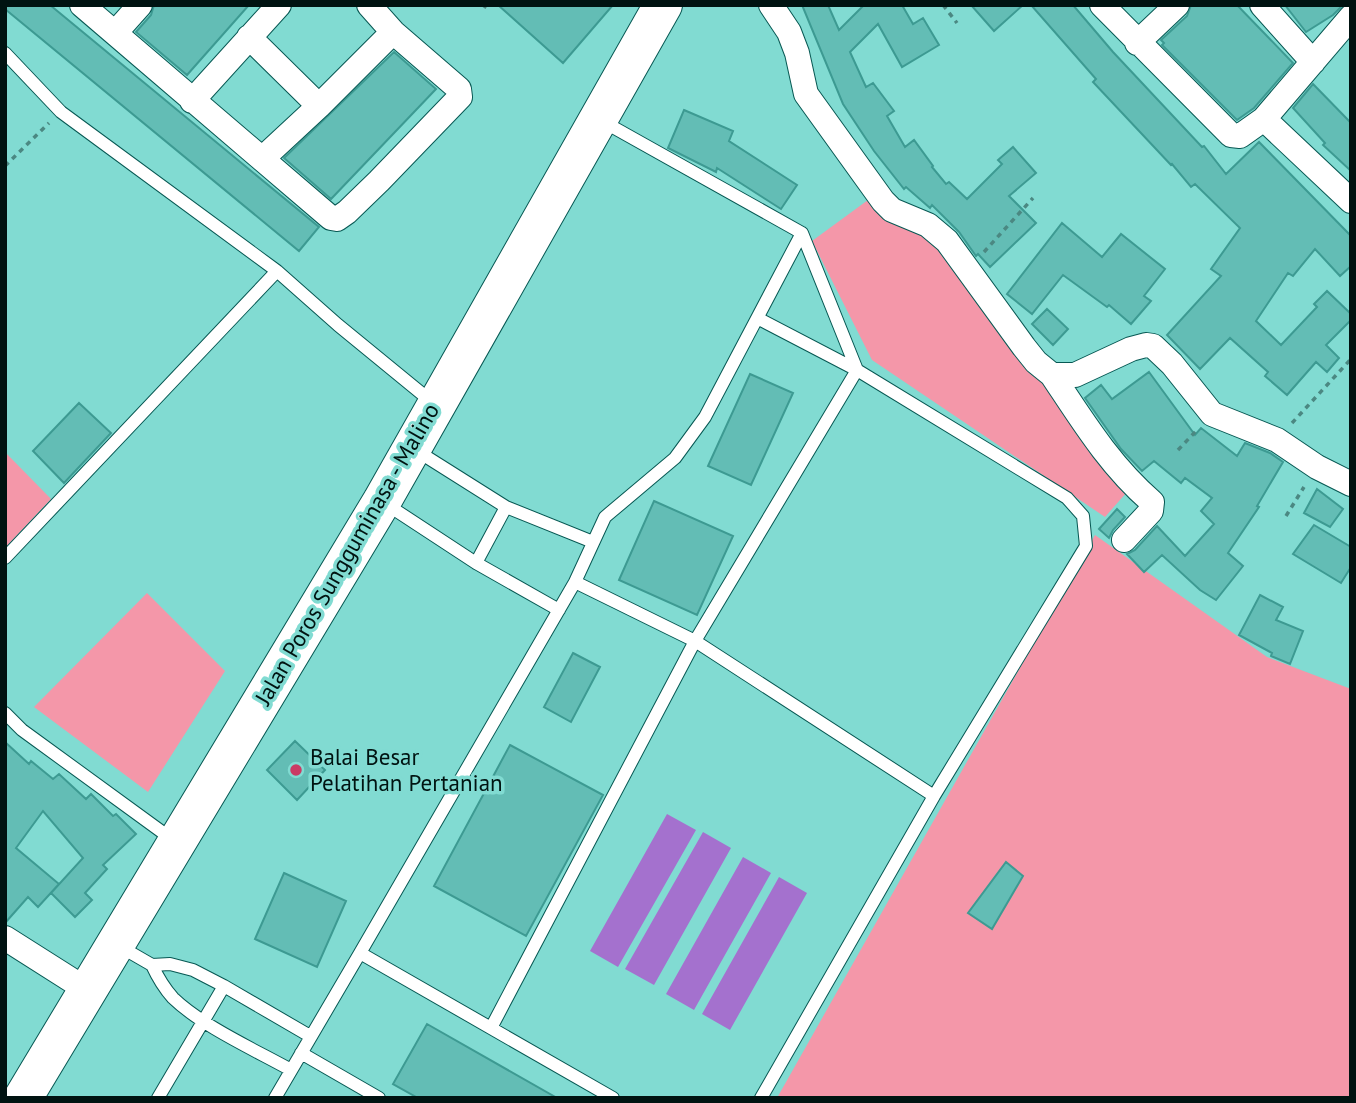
<svg xmlns="http://www.w3.org/2000/svg" width="1356" height="1103" font-family="'PT Sans',sans-serif">
  <style>
    .green { fill: #f497a9 }
    .water { fill: #a471ce }
    .building { fill: #63bdb5; stroke: #3d9a92; stroke-width: 2 }
    .lines { fill: none; stroke-linecap: round; stroke-linejoin: round }
    .lane-casing { stroke: #075853; stroke-width: 14 }
    .street-casing { stroke: #075853; stroke-width: 26 }
    .primary-casing { stroke: #075853; stroke-width: 40 }
    .path { stroke: #4b8882; stroke-width: 3.5; stroke-dasharray: 5 5; stroke-linecap: butt }
    .lane { stroke: #fff; stroke-width: 12 }
    .street { stroke: #fff; stroke-width: 24 }
    .primary { stroke: #fff; stroke-width: 38 }
    .poi-dot { fill: #ca3b64; stroke: #81dbd2; stroke-width: 2.5 }
    .labels { text-anchor: middle; stroke-width: 7; stroke-linejoin: round; paint-order: stroke }
    .street-label { font-size: 23px; fill: #001311; stroke: #81dbd2 }
    .poi-label { font-size: 23px; fill: #001311; stroke: #81dbd2; text-anchor: start }
  </style>
  <rect width="100%" height="100%" fill="#81dbd2"/>
  <!-- green -->
  <path class="green" d="M868,200L941,246L1127,492L1105,517L872,360L812,241Z
    M5,452L51,499L5,548Z
    M1095,535L1267,657L1351,689V1098H777Z
    M147,593L225,671L148,792L34,707Z"/>
  <!-- water -->
  <path class="water" d="M667,814L696,830L618,967L590,951Z
    M703,832L731,848L654,985L625,969Z
    M743,857L771,873L694,1010L666,994Z
    M779,877L807,893L730,1030L702,1014Z"/>
  <!-- building -->
  <path class="building" d="M5,5H50L319,227L299,251L5,9Z
    M154,5H249L187,75L136,32L151,15Z
    M498,5H613L563,63Z
    M802,5H828L839,30L864,5H902L913,24L923,18L939,45L902,67L878,24L850,52L866,87L873,83L894,111L887,116L905,147L914,140L933,166L932,167L946,184L949,182L967,199L1002,164L998,160L1013,147L1036,173L1009,196L1036,223L990,267L978,254L976,256L959,232L932,205L930,208L906,187L904,189L874,151L843,104Z
    M971,5H1023L994,31Z
    M1031,5H1073L1113,52L1202,147L1204,146L1226,174L1259,142L1351,236V266L1340,276L1315,249L1293,276L1288,273L1256,321L1281,345L1317,307L1314,304L1327,291L1351,314V320L1326,345L1339,358L1327,372L1316,362L1287,395L1265,376L1268,372L1230,338L1200,369L1167,335L1221,276L1211,269L1240,228L1195,184L1191,187L1172,164L1171,165L1093,82L1096,79Z
    M1191,5H1237L1293,63L1254,108L1237,120L1162,45L1164,43L1161,40L1187,16Z
    M1285,5H1343L1333,15L1306,32Z
    M394,52L436,89L331,199L284,158Z
    M1313,84L1351,123V171L1323,145L1325,143L1293,108Z
    M684,110L733,131L729,141L797,185L781,209L717,168L716,172L668,148Z
    M1062,223L1102,257L1121,234L1165,269L1144,296L1151,301L1131,324L1109,305L1107,307L1063,275L1032,314L1007,294Z
    M1047,309L1068,329L1053,345L1032,324Z
    M1149,372L1195,435L1201,428L1237,456L1245,443L1270,453L1283,462L1257,506L1259,507L1228,553L1243,566L1216,600L1200,590L1162,555L1144,572L1127,554L1135,550L1157,526L1185,556L1214,524L1201,511L1212,498L1185,478L1181,483L1154,461L1142,471L1121,449L1085,398L1101,385L1112,399Z
    M750,374L793,393L751,485L708,466Z
    M79,403L111,433L64,483L33,451Z
    M1317,489L1343,509L1330,527L1304,513Z
    M654,501L733,536L697,615L619,580Z
    M1117,509L1125,517L1113,530L1109,538L1099,529Z
    M1314,525L1351,547V567L1341,583L1293,554Z
    M1260,595L1283,607L1276,620L1303,631L1290,664L1271,656L1272,653L1239,635Z
    M573,653L600,667L571,722L544,707Z
    M295,741L325,770L297,800L267,770Z
    M5,742L29,764L31,761L53,779L59,774L86,799L91,794L113,816L116,814L136,834L103,865L107,869L85,893L92,900L75,917L51,893L83,858L43,811L16,848L59,884L38,907L28,897L5,923Z
    M510,745L603,795L526,936L434,886Z
    M1006,862L1023,876L992,929L968,913Z
    M284,873L346,901L317,967L255,939Z
    M427,1024L557,1098H418L393,1084Z"/>
  <g class="lines">
    <defs>
      <path id="lane" d="M5,53L61,112L277,271L338,325L432,402
        M602,121L802,233L857,370
        M759,319L857,370L1067,498L1083,516L1086,546L934,796L761,1098
        M414,449L506,507L593,542
        M386,504L476,563L559,610
        M5,558L277,271
        M476,563L506,507
        M575,582L695,641L934,796
        M5,713L22,730L173,840
        M119,946L152,965L170,964L193,970L224,986L310,1036
        M360,953L575,582L605,517L675,458L705,417L802,233
        M152,965C158,978 164,988 173,998C202,1026 255,1050 291,1070
        M491,1028L695,641L857,370
        M301,1053L379,1098
        M158,1098L224,986
        M275,1098L360,953L613,1098"/>
      <path id="street" d="M82,5L331,218L337,219L347,212L379,181L460,97L459,89L393,32L369,5
        M771,5L789,32L797,53L806,94L883,201L892,210L928,225L947,241L1024,347L1036,362L1052,375H1075L1131,349L1146,345L1153,346L1172,364L1212,414L1277,440L1317,467L1351,484
        M1102,5L1231,135L1240,136L1264,119L1351,201
        M1262,5L1313,62
        M115,33L140,5
        M249,37L319,106
        M1137,43L1177,5
        M192,101L279,5
        M1264,119L1351,17
        M263,158L319,106L393,32
        M1052,375C1082,420 1110,466 1152,502L1151,511L1124,540
        M5,938L87,990"/>
      <path id="primary" d="M23,1098L382,501L663,5"/>
    </defs>
    <!-- lane casing -->
    <use href="#lane" class="lane-casing"/>
    <!-- street casing -->
    <use href="#street" class="street-casing"/>
    <!-- primary casing -->
    <use href="#primary" class="primary-casing"/>
    <!-- path -->
    <path class="path" d="M943,5L957,23
      M484,8L486,5
      M5,166L49,123
      M984,252L1033,198
      M1292,423L1351,359
      M1178,450L1196,431
      M1286,516L1304,487"/>
    <!-- lane -->
    <use href="#lane" class="lane"/>
    <!-- street -->
    <use href="#street" class="street"/>
    <!-- primary -->
    <use href="#primary" class="primary"/>
  </g>
  <!-- markers -->
  <circle class="poi-dot" cx="296" cy="770" r="7"/>
  <g class="labels">
    <!-- street labels -->
    <g class="street-label">
      <text transform="translate(347 554) rotate(-60)" y="8">Jalan Poros Sungguminasa - Malino</text>
    </g>
    <!-- poi labels -->
    <g class="poi-label">
      <text x="310" y="765">Balai Besar<tspan x="310" dy="26">Pelatihan Pertanian</tspan></text>
    </g>
  </g>
  <!-- border -->
  <rect width="1356" height="1103" fill="none" stroke="#001311" stroke-width="14"/>
</svg>
